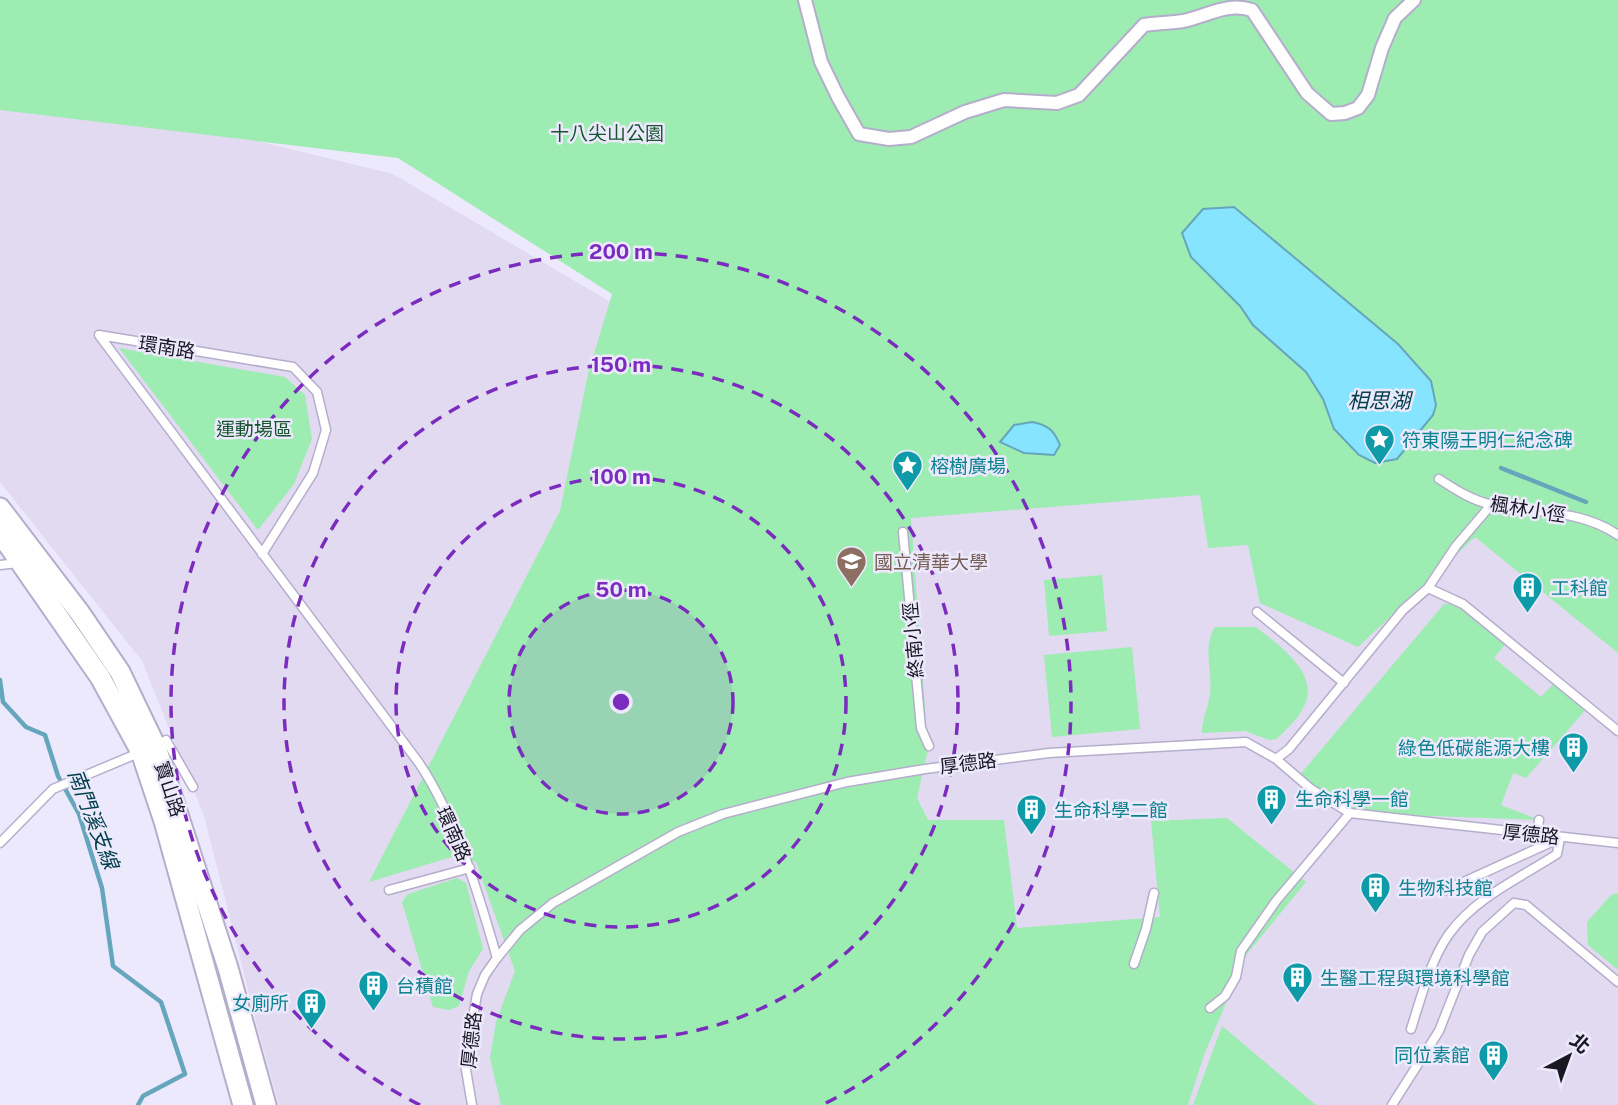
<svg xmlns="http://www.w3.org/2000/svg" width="1618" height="1105" font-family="'Public Sans','Noto Sans TC',sans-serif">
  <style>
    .education { fill: #e1daf0 }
    .green { fill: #9decb2 }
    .water { fill: #86e4fe; stroke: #65a6bc; stroke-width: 2 }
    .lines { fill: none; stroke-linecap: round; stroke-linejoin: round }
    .stream { stroke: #65a6bc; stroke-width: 4.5 }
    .service-casing { stroke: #b5adcc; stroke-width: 11 }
    .pedestrian-casing { stroke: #b5adcc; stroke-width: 16 }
    .tertiary-casing { stroke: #b5adcc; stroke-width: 23 }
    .service { stroke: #fff; stroke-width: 8 }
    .pedestrian { stroke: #fff; stroke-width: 12 }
    .tertiary { stroke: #fff; stroke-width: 19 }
    .ring { fill: none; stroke: #7b2cbf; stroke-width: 3.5; stroke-dasharray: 12 9 }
    .labels { text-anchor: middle; stroke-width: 5; stroke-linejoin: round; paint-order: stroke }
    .park-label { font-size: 19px; fill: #16542d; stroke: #ede9fd }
    .street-label { font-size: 19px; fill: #191722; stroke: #ede9fd }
    .culture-label { font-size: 19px; fill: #0d838f; stroke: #ede9fd; text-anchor: start }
    .education-label { font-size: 19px; fill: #785e54; stroke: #ede9fd; text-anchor: start }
    .water-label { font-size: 21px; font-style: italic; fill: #023f4c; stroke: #ede9fd }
    .centre { fill: #7b2cbf; stroke: #ede9fd; stroke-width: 3.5 }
    .ring-label { font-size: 21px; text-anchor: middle; font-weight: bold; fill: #7b2cbf; stroke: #ede9fd; stroke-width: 5; stroke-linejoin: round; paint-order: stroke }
  </style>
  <rect width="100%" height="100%" fill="#ede9fd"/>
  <!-- education -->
  <path class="education" d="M1498,0H1618V1105H279L260,1037L204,816L142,661L0,482V78L393,174L670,337Z"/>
  <!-- green -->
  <path class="green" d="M0,0H1618V653L1475,537L1358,647L1260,603L1248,545L1208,548L1200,495L911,518L928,750L917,798L928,820H1004L1017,928L1160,917L1151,821L1227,818L1306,882L1247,954L1204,1055L1188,1105H501L490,1058L496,1022L515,971L476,862L455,856L369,882L560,511L588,374L612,294L398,158L0,110Z
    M119,348L285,377L305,395L312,439L294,484L258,530Z
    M1102,575L1107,631L1049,636L1044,580Z
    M1444,604H1463L1509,640L1494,658L1541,697L1556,681L1588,707L1526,778L1513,773L1501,805L1539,820L1350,813L1298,777Z
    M1215,627H1256C1278,645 1324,675 1302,710C1296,721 1285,730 1277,739L1269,740L1245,731L1202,733C1202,718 1208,709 1210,694C1213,671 1202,648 1215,627Z
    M1132,647L1140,729L1052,737L1044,655Z
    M457,878L466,883L483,949L469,971L459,1006L449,1010L433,1007L402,902L408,894Z
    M1618,893V970L1588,945L1587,922L1611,895Z
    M1222,1026L1316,1105H1193Z"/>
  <!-- water -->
  <path class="water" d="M1234,207L1398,344L1431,381L1436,405L1433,415L1397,459L1375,463L1359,455L1334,429L1323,399L1306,372L1253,325L1240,306L1191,257L1182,233L1203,209Z
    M1032,422C1048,425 1054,430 1060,445L1054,455L1024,453L1000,442L1014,425Z"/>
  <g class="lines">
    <!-- stream -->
    <path class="stream" d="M1501,468L1586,502
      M0,680L3,702L26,727L45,735L58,776L79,814L102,888L113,966L161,1002L185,1074L143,1096L138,1105"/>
    <defs>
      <path id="service" d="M1439,479C1456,490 1473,501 1493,505C1537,514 1580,509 1618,535
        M903,532L921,728L929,746
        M262,554L313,473L326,430L317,392L293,367L99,335L419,763C456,818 479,895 497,958
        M0,565L18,563
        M1428,588L1463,604L1618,731
        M1257,612L1344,683
        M156,747L166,740L193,787
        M1276,759L1289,749L1403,610L1428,588L1456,546L1491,505
        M1537,835L1539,820
        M0,843L53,789L141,752
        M389,890L470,868
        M1446,890L1558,839
        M1134,964L1146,929L1154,893
        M1210,1008L1225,996L1236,977L1241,951L1276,901L1350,813
        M1411,1029C1421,998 1430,961 1449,934C1476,897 1520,878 1557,854L1560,838
        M472,1105L465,1064L477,994L485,975L497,958L520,930L553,903L678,832L723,814L847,782L925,769L1049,753L1246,742L1276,759L1311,789L1350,813L1618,843
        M1392,1105L1439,1031L1469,955L1482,932L1514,903L1526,905L1618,982"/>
      <path id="pedestrian" d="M805,0L821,62L838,97L859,134L889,139L911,137L965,112L1004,100L1057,103L1079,95L1144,25C1157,23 1171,23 1183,21C1207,16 1227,2 1252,10L1307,93L1331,114L1345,113L1358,108L1368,95L1382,48L1395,18L1414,0"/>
      <path id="tertiary" d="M0,508L80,613L120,672L156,747L228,968L266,1105
        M0,533L100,677L141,752L164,821L243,1105"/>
    </defs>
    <!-- service casing -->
    <use href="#service" class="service-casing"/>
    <!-- pedestrian casing -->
    <use href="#pedestrian" class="pedestrian-casing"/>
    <!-- tertiary casing -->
    <use href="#tertiary" class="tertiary-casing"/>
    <!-- service -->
    <use href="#service" class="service"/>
    <!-- pedestrian -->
    <use href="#pedestrian" class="pedestrian"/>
    <!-- tertiary -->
    <use href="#tertiary" class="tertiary"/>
  </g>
  <!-- distance rings -->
  <circle cx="621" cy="702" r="112" fill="#7b2cbf" fill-opacity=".12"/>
  <g class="ring">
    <circle cx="621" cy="702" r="112"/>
    <circle cx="621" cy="702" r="225"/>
    <circle cx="621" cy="702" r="337"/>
    <path d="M420 1105A450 450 0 1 1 822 1105"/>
  </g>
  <!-- icons -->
  <defs>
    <symbol id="sight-pin" viewBox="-11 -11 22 30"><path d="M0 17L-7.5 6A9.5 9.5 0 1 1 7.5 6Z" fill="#0f9aa8" stroke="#ede9fd"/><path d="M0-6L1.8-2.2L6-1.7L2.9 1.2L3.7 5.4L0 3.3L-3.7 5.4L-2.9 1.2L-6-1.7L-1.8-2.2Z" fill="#fff"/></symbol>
    <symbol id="university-pin" viewBox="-11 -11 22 30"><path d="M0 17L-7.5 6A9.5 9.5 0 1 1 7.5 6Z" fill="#8d6e63" stroke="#ede9fd"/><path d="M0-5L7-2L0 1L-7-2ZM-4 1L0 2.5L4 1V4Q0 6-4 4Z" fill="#fff"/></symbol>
    <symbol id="building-pin" viewBox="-11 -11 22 30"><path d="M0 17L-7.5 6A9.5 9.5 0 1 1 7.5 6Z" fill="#0f9aa8" stroke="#ede9fd"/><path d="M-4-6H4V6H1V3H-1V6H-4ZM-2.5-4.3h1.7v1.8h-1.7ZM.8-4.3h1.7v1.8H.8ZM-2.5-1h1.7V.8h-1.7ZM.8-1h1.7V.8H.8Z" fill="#fff"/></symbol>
  </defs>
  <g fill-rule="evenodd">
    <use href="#sight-pin" x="1362" y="422" width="35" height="47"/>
    <use href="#sight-pin" x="890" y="448" width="35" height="47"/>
    <use href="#university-pin" x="834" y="544" width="35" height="47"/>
    <use href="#building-pin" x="1510" y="570" width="35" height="47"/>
    <use href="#building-pin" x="1556" y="730" width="35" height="47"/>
    <use href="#building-pin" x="1254" y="782" width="35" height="47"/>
    <use href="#building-pin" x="1014" y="792" width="35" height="47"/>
    <use href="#building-pin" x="1358" y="870" width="35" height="47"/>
    <use href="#building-pin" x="1280" y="960" width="35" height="47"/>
    <use href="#building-pin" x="356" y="968" width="35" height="47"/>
    <use href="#building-pin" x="294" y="986" width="35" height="47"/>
    <use href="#building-pin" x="1476" y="1038" width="35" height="47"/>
  </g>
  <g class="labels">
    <!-- park labels -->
    <g class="park-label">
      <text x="607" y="140">十八尖山公園</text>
      <text x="254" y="436">運動場區</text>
    </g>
    <!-- street labels -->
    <g class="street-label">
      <text transform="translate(167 347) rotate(9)" y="7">環南路</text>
      <text transform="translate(1528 509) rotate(9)" y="7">楓林小徑</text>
      <text transform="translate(913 640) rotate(-95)" y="7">終南小徑</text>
      <text transform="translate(968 763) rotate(-7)" y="7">厚德路</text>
      <text transform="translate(170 789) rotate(72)" y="7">寶山路</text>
      <text transform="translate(454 834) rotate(66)" y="7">環南路</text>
      <text transform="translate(1531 834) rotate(6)" y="7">厚德路</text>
      <text transform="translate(471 1040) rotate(-84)" y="7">厚德路</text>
    </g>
    <!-- culture labels -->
    <g class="culture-label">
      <text x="1402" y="447">符東陽王明仁紀念碑</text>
      <text x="930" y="473">榕樹廣場</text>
      <text x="1551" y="595">工科館</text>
      <text x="1550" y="755" text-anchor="end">綠色低碳能源大樓</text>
      <text x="1295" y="806">生命科學一館</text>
      <text x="1054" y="817">生命科學二館</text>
      <text x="1398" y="895">生物科技館</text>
      <text x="1320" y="985">生醫工程與環境科學館</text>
      <text x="396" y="993">台積館</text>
      <text x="289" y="1010" text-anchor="end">女廁所</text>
      <text x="1470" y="1062" text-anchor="end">同位素館</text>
    </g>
    <!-- education labels -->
    <g class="education-label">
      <text x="874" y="569">國立清華大學</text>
    </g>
    <!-- water labels -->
    <g class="water-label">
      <text x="1379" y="408">相思湖</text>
      <text transform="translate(93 819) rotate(69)" y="7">南門溪支線</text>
    </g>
  </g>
  <circle cx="621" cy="702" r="10" class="centre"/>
  <g class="ring-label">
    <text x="621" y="259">200 m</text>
    <text x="621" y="372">150 m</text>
    <text x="621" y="484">100 m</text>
    <text x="621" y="597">50 m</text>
  </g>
  <!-- north arrow -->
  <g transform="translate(1569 1056) rotate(41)" stroke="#ede9fd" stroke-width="5" paint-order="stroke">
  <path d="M0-5L12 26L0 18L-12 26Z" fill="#191722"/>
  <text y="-10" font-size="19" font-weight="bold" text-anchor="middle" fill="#191722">北</text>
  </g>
</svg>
